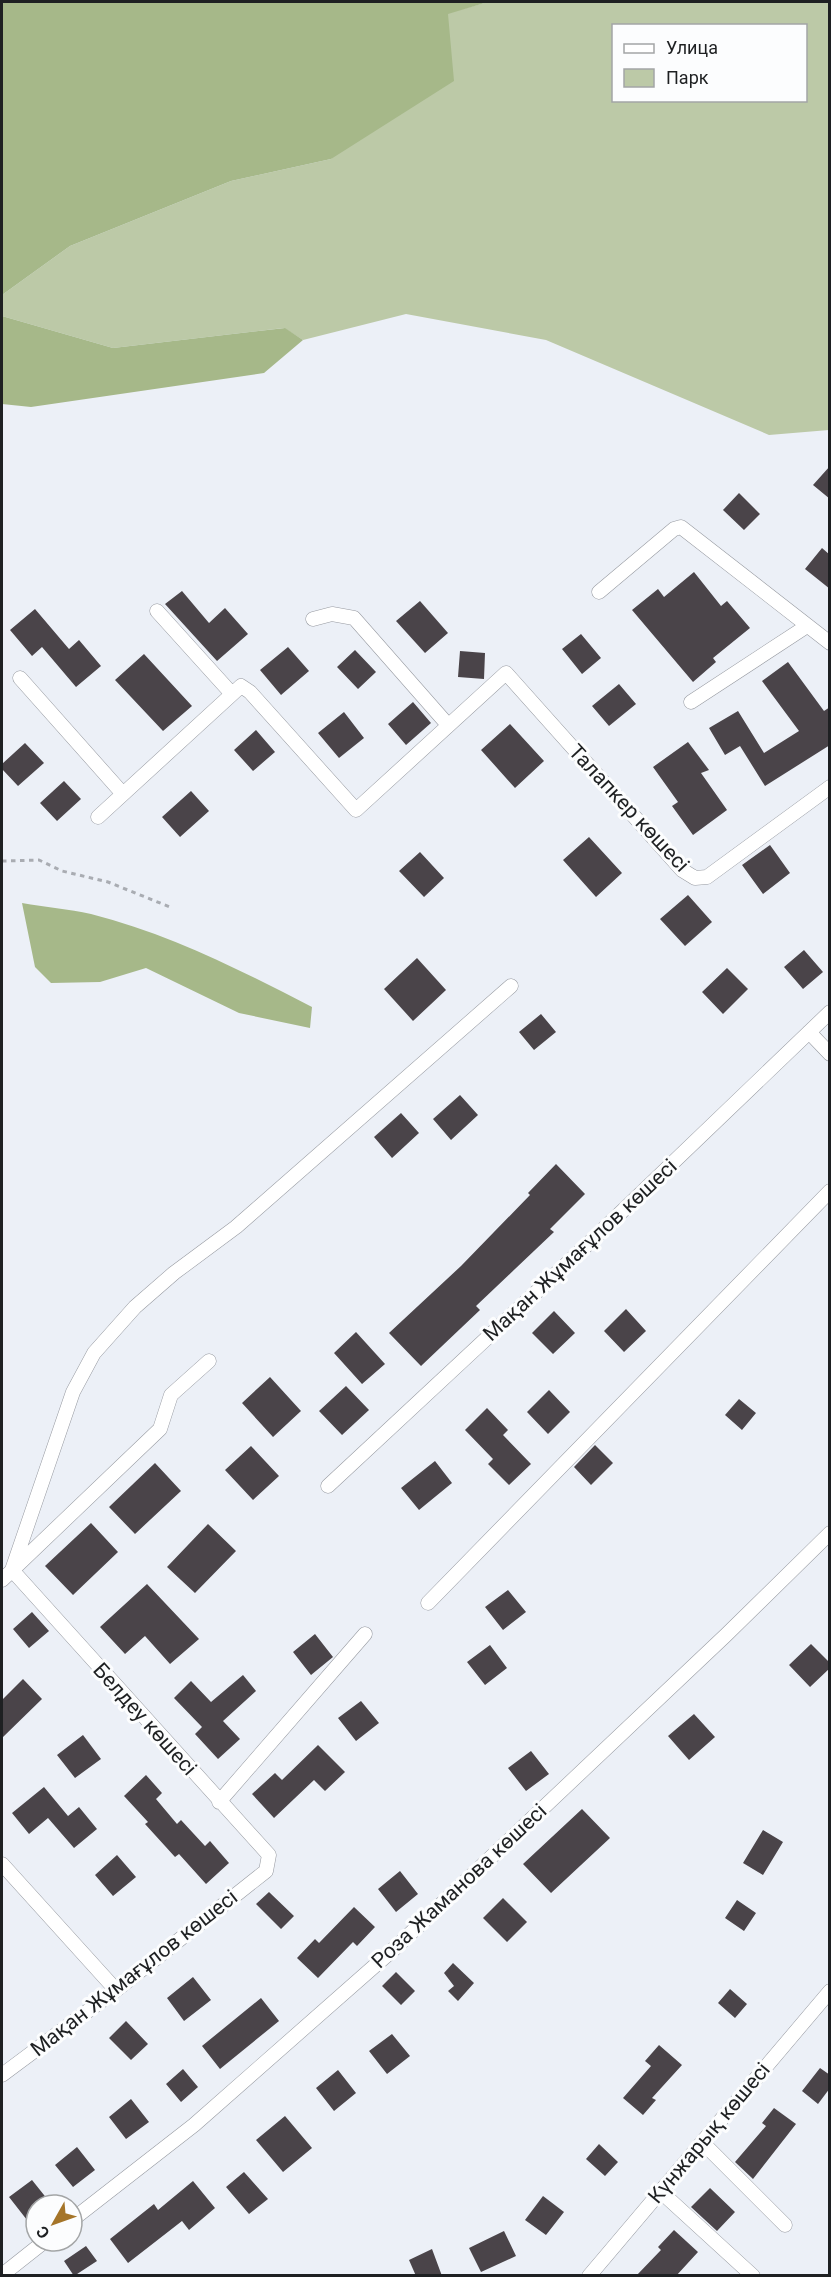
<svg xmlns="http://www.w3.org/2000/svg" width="831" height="2277" font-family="Roboto,sans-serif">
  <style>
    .green { fill: #bcc9a7; fill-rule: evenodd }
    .forest { fill: #a6b889 }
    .building { fill: #4a4449 }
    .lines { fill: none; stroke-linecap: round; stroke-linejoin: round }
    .minor-casing { stroke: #979aa1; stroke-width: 15 }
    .path { stroke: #a9acb2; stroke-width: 3; stroke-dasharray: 4.5 4.5; stroke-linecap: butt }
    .minor { stroke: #fff; stroke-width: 14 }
    .labels { text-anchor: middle; stroke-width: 6; stroke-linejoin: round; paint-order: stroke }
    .street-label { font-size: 21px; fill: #1e2022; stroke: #fcfdfe }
  </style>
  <rect width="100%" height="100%" fill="#ecf0f7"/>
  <!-- green -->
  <path class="green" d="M488,2H829V430L769,435L546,340L406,314L303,340L284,328L113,348L2,316V295L70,246L231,181L331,159L448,13ZM614,26H806V100H614Z"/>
  <!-- forest -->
  <path class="forest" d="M2,2H488L448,14L454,81L331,159L231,181L70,246L2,295Z
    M2,316L113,348L285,328L303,340L264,373L31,407L2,404Z
    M22,903C45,907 69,909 91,914C170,934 240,970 312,1007L310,1028L239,1013L146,968L100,982L51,983L35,967Z"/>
  <!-- building -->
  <path class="building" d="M830,466V499L813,485Z
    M739,493L760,514L744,530L723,510Z
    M822,548L830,555V589L805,569Z
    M694,572L721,606L727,601L750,628L713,658L716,662L693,682L632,610L658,589L664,597Z
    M182,591L209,623L225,608L248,634L217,661L165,604Z
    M420,601L448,633L425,653L396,621Z
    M35,609L69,649L79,640L101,666L76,687L42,647L32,656L10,630Z
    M581,634L601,658L582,674L562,649Z
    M288,647L309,671L281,695L260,670Z
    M355,650L376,672L358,689L337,667Z
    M460,651L485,653L484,679L458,677Z
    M144,654L192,706L163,731L115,680Z
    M788,662L824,711L830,707V745L765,786L740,746L725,755L709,728L738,711L764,753L799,731L762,681Z
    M619,684L636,704L609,726L592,706Z
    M413,702L431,723L406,745L388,724Z
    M344,712L364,738L339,758L318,733Z
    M510,724L544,761L515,788L481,750Z
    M256,730L275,752L253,771L234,750Z
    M688,742L709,770L701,773L727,810L693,835L672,806L678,802L653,767Z
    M25,743L44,763L18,786L2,769V764Z
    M64,781L81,799L57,821L40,803Z
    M191,791L209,811L180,837L162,817Z
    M589,837L622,873L596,897L563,860Z
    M770,845L790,873L763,894L742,865Z
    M420,852L444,878L424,897L399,871Z
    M688,895L712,922L685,946L660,919Z
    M804,950L823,972L803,989L784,967Z
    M417,958L446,990L413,1021L384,989Z
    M727,968L748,989L723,1014L702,992Z
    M541,1014L556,1032L534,1050L519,1032Z
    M460,1095L478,1115L451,1140L433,1119Z
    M401,1113L419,1133L392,1158L374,1137Z
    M556,1164L585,1194L550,1229L554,1232L476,1306L480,1310L421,1366L389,1333L461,1266L530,1195L528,1193Z
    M626,1309L646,1331L624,1352L604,1331Z
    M554,1311L575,1333L553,1354L532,1333Z
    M356,1332L385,1364L362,1384L334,1353Z
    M270,1377L301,1411L273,1437L242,1403Z
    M346,1386L369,1410L342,1435L319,1411Z
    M549,1390L570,1412L548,1434L527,1412Z
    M739,1399L756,1413L742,1430L725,1415Z
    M487,1408L508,1430L503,1435L531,1464L509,1485L488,1464L493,1459L465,1430Z
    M595,1445L613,1463L591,1485L574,1467Z
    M251,1446L279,1476L253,1500L225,1470Z
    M435,1461L452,1483L419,1510L401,1488Z
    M155,1463L181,1491L135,1534L109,1507Z
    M91,1523L118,1552L73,1595L45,1566Z
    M208,1524L236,1551L195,1593L167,1567Z
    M147,1584L199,1639L170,1664L145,1636L125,1654L100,1627Z
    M508,1590L526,1612L503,1630L485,1607Z
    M32,1612L49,1631L29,1648L13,1629Z
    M315,1634L333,1657L311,1675L293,1652Z
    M811,1644L830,1663V1668L810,1687L789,1665Z
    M490,1645L507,1668L485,1685L467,1662Z
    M243,1675L256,1691L223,1721L240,1739L218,1759L195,1734L202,1727L174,1698L191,1681L211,1702Z
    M23,1679L42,1699L2,1738V1700Z
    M361,1701L379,1723L356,1741L338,1718Z
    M694,1714L715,1737L689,1760L668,1736Z
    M83,1735L101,1759L75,1778L57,1755Z
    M318,1745L345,1772L325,1791L314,1780L274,1818L252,1794L275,1773L282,1780Z
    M531,1751L549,1774L526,1791L508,1768Z
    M146,1775L162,1793L156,1799L177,1824L181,1820L205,1846L210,1841L229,1863L206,1884L179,1854L175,1857L145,1824L148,1822L124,1796Z
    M44,1787L68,1816L79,1807L97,1829L74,1848L48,1818L29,1834L12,1813Z
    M582,1809L610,1838L551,1893L523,1864Z
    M763,1830L783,1842L763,1875L743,1863Z
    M117,1855L136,1877L113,1896L95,1875Z
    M400,1871L418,1894L396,1912L378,1889Z
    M269,1892L294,1916L281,1929L256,1904Z
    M503,1898L527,1922L507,1942L483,1918Z
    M737,1900L756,1913L744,1931L725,1918Z
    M354,1907L375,1927L357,1946L353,1942L318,1978L297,1958L315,1939L319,1943Z
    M453,1963L474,1983L458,2001L448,1991L454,1986L444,1973Z
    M396,1972L415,1991L401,2005L382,1986Z
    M193,1977L211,2000L184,2021L167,1998Z
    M730,1989L747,2004L735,2018L718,2003Z
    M261,1998L279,2021L220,2069L202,2046Z
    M126,2021L148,2044L131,2060L109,2038Z
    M392,2034L410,2056L387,2074L369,2051Z
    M659,2045L682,2065L652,2098L656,2100L643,2115L623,2098L651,2066L645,2061Z
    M820,2068L830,2075V2088L818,2104L802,2091Z
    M183,2069L198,2087L181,2102L166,2084Z
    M338,2070L356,2093L334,2111L316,2088Z
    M131,2099L149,2122L126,2139L109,2117Z
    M774,2108L796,2124L753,2179L735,2162L766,2126L762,2123Z
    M285,2116L312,2148L283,2172L256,2140Z
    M599,2144L618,2162L605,2176L586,2159Z
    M77,2147L95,2170L73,2187L55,2165Z
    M244,2172L268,2199L249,2214L226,2187Z
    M32,2180L52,2205H36V2213L27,2220L9,2197Z
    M193,2181L215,2208L189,2230L182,2221L128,2263L110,2239L154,2204L158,2210Z
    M710,2188L735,2212L717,2231L691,2207Z
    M543,2196L564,2212L546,2235L525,2220Z
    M674,2230L698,2252L676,2276H636L661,2250L658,2247Z
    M504,2231L516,2256L481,2272L469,2248Z
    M86,2246L97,2261L74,2276L64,2261Z
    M432,2249L442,2276H416L409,2260Z"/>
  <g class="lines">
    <defs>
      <path id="minor" d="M599,592L674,529L681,527L830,643
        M157,611L232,694
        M313,619L332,614L354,618L448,725
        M20,678L123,794
        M691,702L807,626
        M98,817L241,686L250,692L356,810L506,673L682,870L695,878L707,877L830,787
        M809,1032L830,1054
        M328,1486L588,1244L830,1012
        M12,1570L73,1392L94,1353L135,1307L174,1273L236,1227L511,986
        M2,1580L160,1429L171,1395L209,1361
        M428,1603L830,1191
        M219,1802L365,1634
        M2,1864L116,1990
        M2,2075L116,1990L266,1871L269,1855L12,1570
        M702,2142L785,2225
        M660,2191L753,2276
        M72,2220L194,2125L395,1948L726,1635L830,1533
        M2,2275L45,2241
        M589,2276L830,1991"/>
    </defs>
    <!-- minor casing -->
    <use href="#minor" class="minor-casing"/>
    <!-- path -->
    <path class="path" d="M2,861L39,860L62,871L108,882L170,907"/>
    <!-- minor -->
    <use href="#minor" class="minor"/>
  </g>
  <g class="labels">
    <!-- street labels -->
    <g class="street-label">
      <text transform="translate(629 808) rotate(47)" y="7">Талапкер көшесі</text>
      <text transform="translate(580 1250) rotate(-43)" y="7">Мақан Жұмағұлов көшесі</text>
      <text transform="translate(145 1719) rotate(48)" y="7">Белдеу көшесі</text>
      <text transform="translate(459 1886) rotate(-43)" y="7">Роза Жаманова көшесі</text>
      <text transform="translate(134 1973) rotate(-38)" y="7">Мақан Жұмағұлов көшесі</text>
      <text transform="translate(709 2133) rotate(-50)" y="7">Күнжарық көшесі</text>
    </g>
  </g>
  <!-- border -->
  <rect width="831" height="2277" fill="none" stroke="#1e2022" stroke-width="6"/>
  <!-- legend -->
  <rect x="612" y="24" width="195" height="78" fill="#fcfdfe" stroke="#a3a5a6" stroke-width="1.5"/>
  <rect x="624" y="44" width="30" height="9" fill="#ffffff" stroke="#a3a5a6" stroke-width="1.5"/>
  <text x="666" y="54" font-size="18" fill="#1e2022">Улица</text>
  <rect x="624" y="69" width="30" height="18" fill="#bcc9a7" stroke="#a3a5a6" stroke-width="1.5"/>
  <text x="666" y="84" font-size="18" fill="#1e2022">Парк</text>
  <!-- north arrow -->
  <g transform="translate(54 2223) rotate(230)"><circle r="28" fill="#fcfdfe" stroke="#a3a5a6" stroke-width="1.5"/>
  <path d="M0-4.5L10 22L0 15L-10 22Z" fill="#a57529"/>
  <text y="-9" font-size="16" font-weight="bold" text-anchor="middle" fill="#1e2022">С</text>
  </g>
</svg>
